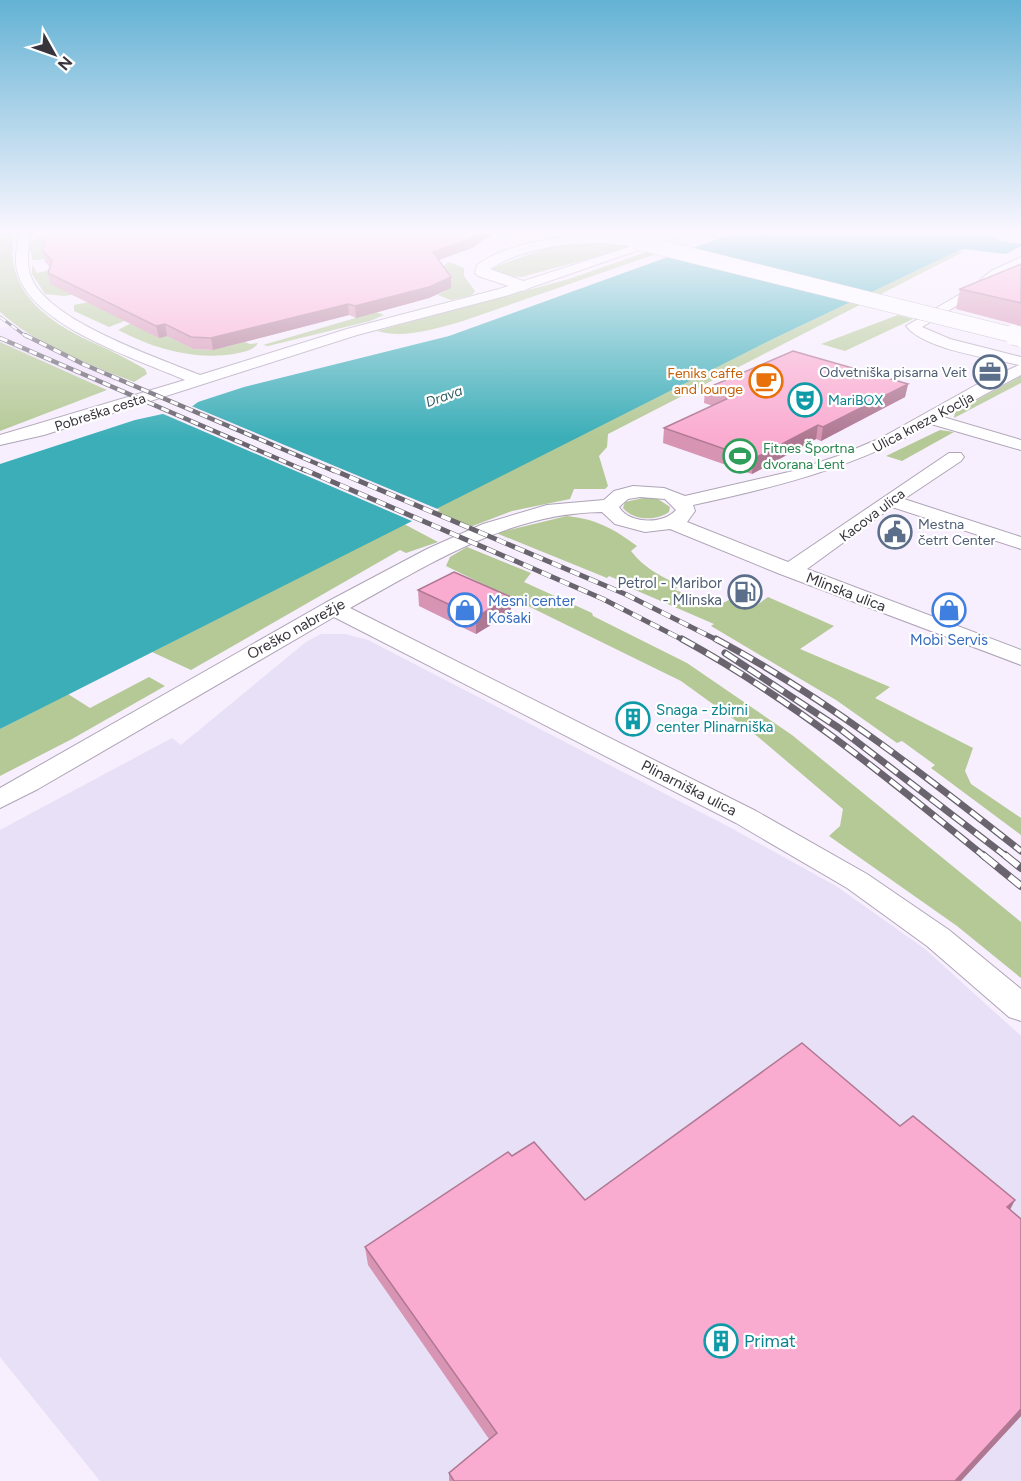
<svg xmlns="http://www.w3.org/2000/svg" width="1021" height="1481" font-family="Figtree,sans-serif">
  <style>
    .built { fill: #f1e2fc }
    .industrial { fill: #e7e0f6 }
    .green { fill: #b4c995 }
    .water { fill: #3baeb7 }
    .pier { fill: #f7eefe }
    .lines { fill: none; stroke-linecap: round; stroke-linejoin: round }
    .minor-casing { stroke: #aea4b6; stroke-width: 2 }
    .major-casing { stroke: #aea4b6; stroke-width: 2 }
    .minor { fill: #fff; fill-rule: evenodd }
    .major { fill: #fff; fill-rule: evenodd }
    .rail-far4-casing { stroke: #69646e; stroke-width: 3 }
    .rail-far3-casing { stroke: #69646e; stroke-width: 4.5 }
    .rail-far2-casing { stroke: #69646e; stroke-width: 5 }
    .rail-far1-casing { stroke: #69646e; stroke-width: 7 }
    .rail-casing { stroke: #69646e; stroke-width: 8 }
    .rail-far4 { stroke: #fff; stroke-width: 2; stroke-dasharray: 7; stroke-linecap: butt }
    .rail-far3 { stroke: #fff; stroke-width: 3; stroke-dasharray: 8; stroke-linecap: butt }
    .rail-far2 { stroke: #fff; stroke-width: 4; stroke-dasharray: 10; stroke-linecap: butt }
    .rail-far1 { stroke: #fff; stroke-width: 4.5; stroke-dasharray: 14; stroke-linecap: butt }
    .rail { stroke: #fff; stroke-width: 6; stroke-dasharray: 17; stroke-linecap: butt }
    .major-bridge-far1-casing { stroke: #aea4b6; stroke-width: 16; stroke-linecap: butt }
    .major-bridge-casing { stroke: #aea4b6; stroke-width: 21; stroke-linecap: butt }
    .major-bridge-far1 { stroke: #fff; stroke-width: 15 }
    .major-bridge { stroke: #fff; stroke-width: 20 }
    .wall { fill: #d794b3 }
    .shaded-wall { fill: #af7892 }
    .building { fill: #faacd0; stroke: #af7892; stroke-width: 1.5 }
    .labels { text-anchor: middle; stroke-width: 4.5; stroke-linejoin: round; paint-order: stroke }
    .far-service-label { font-size: 14px; fill: #4e5e75; stroke: #fff; text-anchor: end }
    .far-food-label { font-size: 14px; fill: #c56008; stroke: #fff; text-anchor: end }
    .far-water-label { font-size: 14px; font-style: italic; fill: #306064; stroke: #fff }
    .far-culture-label { font-size: 14px; fill: #0d838f; stroke: #fff; text-anchor: start }
    .far-street-label { font-size: 14px; fill: #38343c; stroke: #fff }
    .far-leisure-label { font-size: 14px; fill: #27864d; stroke: #fff; text-anchor: start }
    .service-label { font-size: 15px; fill: #4e5e75; stroke: #fff; text-anchor: end }
    .street-label { font-size: 15px; fill: #38343c; stroke: #fff }
    .shop-label { font-size: 15px; fill: #366cbe; stroke: #fff; text-anchor: start }
    .culture-label { font-size: 15px; fill: #0d838f; stroke: #fff; text-anchor: start }
    .near-culture-label { font-size: 18px; fill: #0d838f; stroke: #fff; text-anchor: start }
  </style>
  <rect width="100%" height="100%" fill="#f7eefe"/>
  <!-- built -->
  <path class="built" d="M16,325L55,348L125,378L99,386L0,342V328Z"/>
  <!-- industrial -->
  <path class="industrial" d="M321,634H345L368,640L731,828L836,886L925,949L1021,1036V1481H100L0,1357V830L172,738L181,745L306,642Z"/>
  <!-- green -->
  <path class="green" d="M0,231H15C0,292 53,325 96,344C112,351 129,360 145,369L147,374L134,382C88,364 37,345 0,312Z
    M51,231H65L47,259L32,260C33,257 31,254 30,251C28,240 43,233 51,231Z
    M613,242L635,246L522,277L504,276L492,269C494,266 555,245 561,244C578,243 596,243 613,242Z
    M649,251L659,253L460,322C434,329 403,339 377,331L569,279Z
    M958,251L963,252L608,434L607,447L599,456L608,486L605,489H574L570,499L512,511L470,527L430,511L775,338Z
    M449,262L464,268V276L475,291L472,295L451,300L438,295L447,290L442,267Z
    M32,264L37,273L53,269L52,285L83,293L64,296L45,294L32,274Z
    M89,302L132,318L109,327L74,311V305Z
    M376,312L384,315L370,321L268,346L263,345Z
    M898,315L913,319L845,351L821,344Z
    M137,320L193,349L213,350L245,342L250,344L258,343C253,351 243,352 234,354C192,360 155,349 118,330Z
    M0,342L107,390L0,431Z
    M1021,376V383L954,418L955,412Z
    M940,430L954,432L902,461L886,456Z
    M648,497L658,499L670,507L669,512C656,521 634,521 623,508L625,502Z
    M567,516C596,519 614,529 637,546L631,551C644,568 660,576 679,585L675,590L719,605L735,597L757,605L768,597L834,626L800,649L890,687L875,698L973,748L965,771L971,784L1021,818V835L931,768L935,765L902,741L897,743L836,700L711,626L714,624L626,586L628,584L609,576L607,578L496,533Z
    M404,524L438,542L406,553L400,550L191,670L152,652Z
    M467,547L531,573L524,582L592,613L593,616L687,663L792,735L1021,922V978L957,926L829,836L840,826L843,809L757,736L681,681L446,566L450,557Z
    M149,677L165,686L72,739L0,776V729L68,694L90,708Z"/>
  <!-- water -->
  <path class="water" d="M740,231H990L1001,241L1021,244V246L1006,254L964,249L958,251L775,338L0,729V464L135,420L190,408L198,402L244,387L449,336Z"/>
  <!-- pier -->
  <path class="pier" d="M189,405L440,510L414,522L161,413Z"/>
  <g class="lines">
    <defs>
      <path id="minor" d="M20,231H31C29,246 25,261 31,277C48,321 156,357 200,375L347,329L499,289L678,231H694L509,295L357,335L44,435L0,445V435L185,380C137,359 38,328 19,277C13,261 17,246 20,231Z
        M1021,257V266L922,327L950,339L1021,357V375L943,417L1021,440V450L931,424C856,467 777,487 693,505L695,511L687,522L788,562L949,453H961L964,457L961,461L904,499L1021,537V549L892,507L807,569L1021,650V665L780,574L670,529L645,532L615,524L602,512C508,513 430,564 350,608L756,811L867,874L949,930L1021,989V1021L1009,1017L927,946L847,888L736,823L334,617L38,789L0,808V788L325,603L427,549L483,524L547,505L604,500L614,491L633,486L664,488L685,496L793,471L838,456L881,438L976,385L1019,365C990,358 925,350 906,326L972,287L991,271ZM640,497L665,499L676,510C663,525 629,524 619,507L628,499Z"/>
      <path id="major" d="M603,235L634,237L641,241C633,249 611,243 600,243C564,243 520,249 490,269L529,283L532,286L524,291L478,276L475,273L477,265C508,242 565,235 603,235Z"/>
    </defs>
    <!-- minor casing -->
    <use href="#minor" class="minor-casing"/>
    <!-- major casing -->
    <use href="#major" class="major-casing"/>
    <!-- minor -->
    <use href="#minor" class="minor"/>
    <!-- major -->
    <use href="#major" class="major"/>
    <defs>
      <path id="rail-far4" d="M0,317L27,337"/>
      <path id="rail-far3" d="M25,335L83,364L334,471
        M0,338L306,471"/>
      <path id="rail-far2" d="M303,469L603,599L685,641
        M331,469L625,594L719,641"/>
      <path id="rail-far1" d="M682,639C792,699 888,778 985,857
        M716,639C826,698 923,774 1021,851
        M725,653L839,728L1007,857"/>
      <path id="rail" d="M983,855L1021,886
        M1005,855L1021,868"/>
    </defs>
    <!-- rail-far4 casing -->
    <use href="#rail-far4" class="rail-far4-casing"/>
    <!-- rail-far3 casing -->
    <use href="#rail-far3" class="rail-far3-casing"/>
    <!-- rail-far2 casing -->
    <use href="#rail-far2" class="rail-far2-casing"/>
    <!-- rail-far1 casing -->
    <use href="#rail-far1" class="rail-far1-casing"/>
    <!-- rail casing -->
    <use href="#rail" class="rail-casing"/>
    <!-- rail-far4 -->
    <use href="#rail-far4" class="rail-far4"/>
    <!-- rail-far3 -->
    <use href="#rail-far3" class="rail-far3"/>
    <!-- rail-far2 -->
    <use href="#rail-far2" class="rail-far2"/>
    <!-- rail-far1 -->
    <use href="#rail-far1" class="rail-far1"/>
    <!-- rail -->
    <use href="#rail" class="rail"/>
    <defs>
      <path id="major-bridge-far1" d="M634,241L1021,337"/>
      <path id="major-bridge" d="M1014,335L1021,337"/>
    </defs>
    <!-- major-bridge-far1 casing -->
    <use href="#major-bridge-far1" class="major-bridge-far1-casing"/>
    <!-- major-bridge casing -->
    <use href="#major-bridge" class="major-bridge-casing"/>
    <!-- major-bridge-far1 -->
    <use href="#major-bridge-far1" class="major-bridge-far1"/>
    <!-- major-bridge -->
    <use href="#major-bridge" class="major-bridge"/>
  </g>
  <!-- wall -->
  <path class="wall" d="M156,232L472,248L439,260L451,277V288L429,298L356,318L349,315L213,350L193,349L167,336L159,338L50,284L48,273L50,267L45,262L43,251Z
    M1021,264V326L956,309L960,289Z
    M908,384L905,397L821,441L816,439L752,474L663,443L664,428L713,406L704,403L705,389Z
    M418,590L511,613L476,634L419,606Z
    M900,1126L1021,1219V1416L961,1481H449V1473L489,1439L368,1265L365,1247L512,1156L585,1200Z"/>
  <!-- shaded-wall -->
  <path class="shaded-wall" d="M483,231H498L472,248L433,262V252Z
    M451,277V288L429,298L356,318L355,306Z
    M348,304L349,315L213,350L211,338Z
    M165,324L167,336L159,338L156,326Z
    M908,384L905,397L821,441L823,427Z
    M818,425L816,439L752,474L753,459Z
    M511,597V613L476,634V617Z
    M1015,1200L1006,1218L1007,1207Z
    M1021,1409V1416L961,1481H955Z"/>
  <!-- building -->
  <path class="building" d="M59,231H152L156,232L163,231H483L472,238L433,252L451,277L429,287L355,306L348,304L211,338L191,337L165,324L156,326L48,273L52,261L43,251L45,238Z
    M1021,264V303L960,289Z
    M793,351L908,384L823,427L818,425L753,459L664,428L731,397L705,389Z
    M454,572L511,597L476,617L418,590Z
    M802,1043L900,1126L913,1116L1015,1200L1007,1207L1021,1219V1409L955,1481H454L449,1473L497,1433L365,1247L508,1152L512,1156L534,1142L585,1200Z"/>
  <!-- sky -->
  <linearGradient id="sky" x2="0" y2="1"><stop stop-color="#63b2d4"/><stop offset="0.53" stop-color="#fbf7ff"/><stop offset="1" stop-color="#fbf7ff" stop-opacity="0"/></linearGradient>
  <rect width="1021" height="438" fill="url(#sky)"/>
  <!-- icons -->
  <defs>
    <symbol id="office-ring" viewBox="-11 -11 22 22"><circle r="9.5" fill="#fff" stroke="#5c6f8a" stroke-width="1.5"/><path d="M-6-3h4V-5.5h4V-3h4V5H-6ZM-1-4.5V-3h2v-1.5ZM-6 0V1H6V0Z" fill="#5c6f8a"/></symbol>
    <symbol id="cafe-ring" viewBox="-11 -11 22 22"><circle r="9.5" fill="#fff" stroke="#e8710a" stroke-width="1.5"/><path d="M-5.5-4.5H6V0H3Q3 3.5 0 3.5H-2.5Q-5.5 3.5-5.5 0ZM3-3.2v2h1.7v-2ZM-6 4.5H4V6H-6Z" fill="#e8710a"/></symbol>
    <symbol id="theatre-ring" viewBox="-11 -11 22 22"><circle r="9.5" fill="#fff" stroke="#0f9aa8" stroke-width="1.5"/><path d="M-5-5.5Q0-4 5-5.5V0Q5 5 0 6Q-5 5-5 0ZM-3.3-2.5H-1v1.5H-3.3ZM1-2.5H3.3v1.5H1ZM-2.8 1Q0 5.5 2.8 1Z" fill="#0f9aa8"/></symbol>
    <symbol id="stadium-ring" viewBox="-11 -11 22 22"><circle r="9.5" fill="#fff" stroke="#2e9e5b" stroke-width="1.5"/><path d="M0-5a6.5 5 0 1 0 0 10a6.5 5 0 1 0 0-10ZM-3.5-1.8h7v3.6h-7Z" fill="#2e9e5b"/></symbol>
    <symbol id="civic-ring" viewBox="-11 -11 22 22"><circle r="9.5" fill="#fff" stroke="#5c6f8a" stroke-width="1.5"/><path d="M-.6-6.5H3V-4.5H.6V-3L4-1V1h2V6H-6V1h2V-1L-.6-3ZM-1.2 2.5V6h2.4V2.5Z" fill="#5c6f8a"/></symbol>
    <symbol id="fuel-ring" viewBox="-11 -11 22 22"><circle r="9.5" fill="#fff" stroke="#5c6f8a" stroke-width="1.5"/><path d="M-5.5-6h7V0h2V4h1.3V-2.5L3-4.5l.8-.8L6-3V5H2.5V1h-1V6h-7ZM-4.2-4.7v3.2H.2V-4.7Z" fill="#5c6f8a"/></symbol>
    <symbol id="shop-ring" viewBox="-11 -11 22 22"><circle r="9.5" fill="#fff" stroke="#3f7fe0" stroke-width="1.5"/><path d="M-5-2.5h2.3a2.7 3.5 0 0 1 5.4 0H5L5.5 6h-11ZM-1.5-2.5h3a1.5 2.3 0 0 0-3 0Z" fill="#3f7fe0"/></symbol>
    <symbol id="building-ring" viewBox="-11 -11 22 22"><circle r="9.5" fill="#fff" stroke="#0f9aa8" stroke-width="1.5"/><path d="M-4-6H4V6H1V3H-1V6H-4ZM-2.5-4.3h1.7v1.8h-1.7ZM.8-4.3h1.7v1.8H.8ZM-2.5-1h1.7V.8h-1.7ZM.8-1h1.7V.8H.8Z" fill="#0f9aa8"/></symbol>
  </defs>
  <g fill-rule="evenodd">
    <use href="#office-ring" x="971" y="353" width="38" height="38"/>
    <use href="#cafe-ring" x="747" y="362" width="38" height="38"/>
    <use href="#theatre-ring" x="786" y="381" width="38" height="38"/>
    <use href="#stadium-ring" x="721" y="437" width="38" height="38"/>
    <use href="#civic-ring" x="876" y="513" width="38" height="38"/>
    <use href="#fuel-ring" x="726" y="573" width="38" height="38"/>
    <use href="#shop-ring" x="446" y="591" width="38" height="38"/>
    <use href="#shop-ring" x="930" y="591" width="38" height="38"/>
    <use href="#building-ring" x="614" y="700" width="38" height="38"/>
    <use href="#building-ring" x="702" y="1322" width="38" height="38"/>
  </g>
  <g class="labels">
    <!-- far-service labels -->
    <g class="far-service-label">
      <text x="967" y="377">Odvetniška pisarna Veit</text>
      <text x="918" y="529" text-anchor="start">Mestna<tspan x="918" dy="16">četrt Center</tspan></text>
    </g>
    <!-- far-food labels -->
    <g class="far-food-label">
      <text x="743" y="378">Feniks caffe<tspan x="743" dy="16">and lounge</tspan></text>
    </g>
    <!-- far-water labels -->
    <g class="far-water-label">
      <text transform="translate(444 396) rotate(-20)" y="5">Drava</text>
    </g>
    <!-- far-culture labels -->
    <g class="far-culture-label">
      <text x="828" y="405">MariBOX</text>
    </g>
    <!-- far-street labels -->
    <g class="far-street-label">
      <text transform="translate(100 412) rotate(-18)" y="5">Pobreška cesta</text>
      <text transform="translate(923 422) rotate(-28)" y="5">Ulica kneza Koclja</text>
      <text transform="translate(872 515) rotate(-37)" y="5">Kacova ulica</text>
    </g>
    <!-- far-leisure labels -->
    <g class="far-leisure-label">
      <text x="763" y="453">Fitnes Športna<tspan x="763" dy="16">dvorana Lent</tspan></text>
    </g>
    <!-- service labels -->
    <g class="service-label">
      <text x="722" y="588">Petrol - Maribor<tspan x="722" dy="17">- Mlinska</tspan></text>
    </g>
    <!-- street labels -->
    <g class="street-label">
      <text transform="translate(846 592) rotate(21)" y="5">Mlinska ulica</text>
      <text transform="translate(296 629) rotate(-29)" y="5">Oreško nabrežje</text>
      <text transform="translate(689 788) rotate(27)" y="5">Plinarniška ulica</text>
    </g>
    <!-- shop labels -->
    <g class="shop-label">
      <text x="488" y="606">Mesni center<tspan x="488" dy="17">Košaki</tspan></text>
      <text x="949" y="645" text-anchor="middle">Mobi Servis</text>
    </g>
    <!-- culture labels -->
    <g class="culture-label">
      <text x="656" y="715">Snaga - zbirni<tspan x="656" dy="17">center Plinarniška</tspan></text>
    </g>
    <!-- near-culture labels -->
    <g class="near-culture-label">
      <text x="744" y="1347">Primat</text>
    </g>
  </g>
  <!-- north arrow -->
  <g transform="translate(54 54) rotate(130)" stroke="#ffffff" stroke-width="4.5" paint-order="stroke">
  <path d="M0-4.5L10 22L0 15L-10 22Z" fill="#38343c"/>
  <text y="-9" font-size="16" font-weight="bold" text-anchor="middle" fill="#38343c">N</text>
  </g>
</svg>
